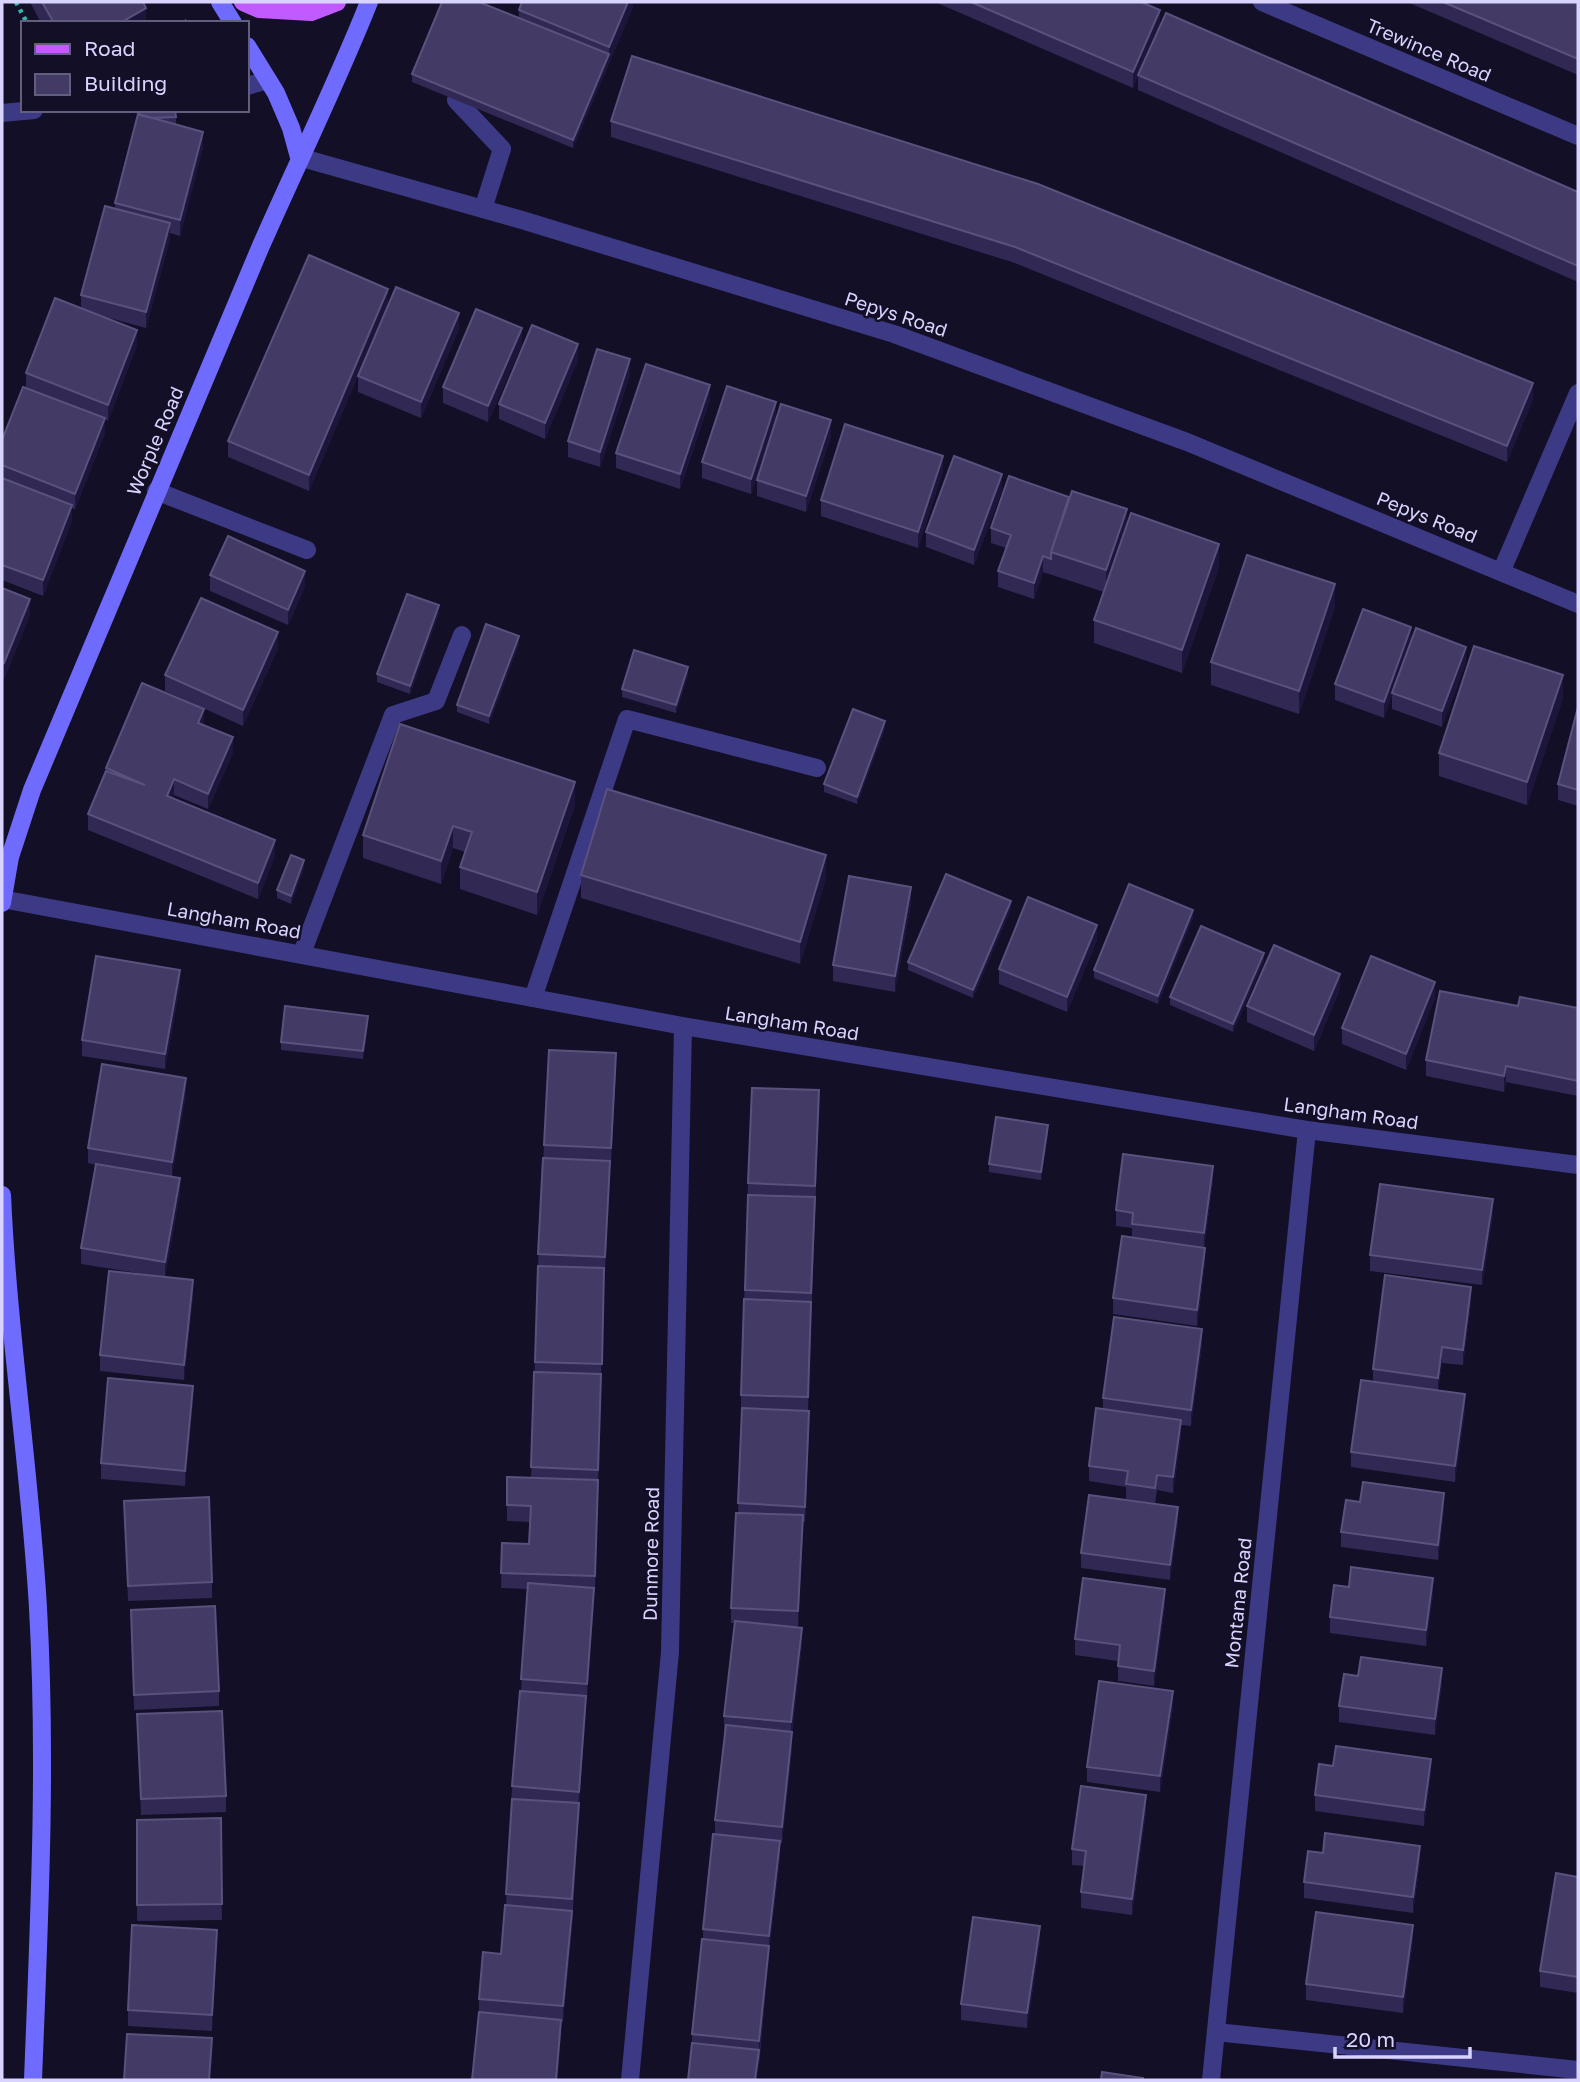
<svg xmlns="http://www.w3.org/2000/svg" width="1580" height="2082" font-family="'Golos Text',sans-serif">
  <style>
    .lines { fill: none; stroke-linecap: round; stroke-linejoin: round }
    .path { stroke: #2fb8b0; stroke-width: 4.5; stroke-dasharray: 3.5 5; stroke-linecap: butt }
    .service { stroke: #3d3a85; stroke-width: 18 }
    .minor { stroke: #3d3a85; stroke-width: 18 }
    .tertiary { stroke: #3d3a85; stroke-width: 18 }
    .secondary { stroke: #6f6bff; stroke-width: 18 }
    .primary { stroke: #c25bff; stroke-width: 18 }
    .wall { fill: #312854 }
    .shaded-wall { fill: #1d163a }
    .building { fill: #433a66; stroke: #5a527e; stroke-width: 2 }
    .labels { text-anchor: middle; stroke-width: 5; stroke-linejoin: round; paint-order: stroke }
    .street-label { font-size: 19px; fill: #d9d4ff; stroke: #130f26 }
  </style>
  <rect width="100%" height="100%" fill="#130f26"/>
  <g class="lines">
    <!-- path -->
    <path class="path" d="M16,2L27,23
      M184,23L191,19"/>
    <!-- service -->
    <path class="service" d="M465,80L456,100L502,149L483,209
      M247,86L268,80
      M2,113L34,110
      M156,491L307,550
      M302,953L393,715L436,701L462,635
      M533,998L627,719L817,768"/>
    <!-- minor -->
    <path class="minor" d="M1262,2L1578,136
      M1502,570L1578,393
      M2,899L683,1026L1307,1130L1578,1165
      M1216,2032L1578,2070
      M630,2080L670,1652L683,1026
      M1211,2080L1307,1130"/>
    <!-- tertiary -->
    <path class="tertiary" d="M299,157L522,220L894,334L1187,442L1578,604"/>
    <!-- secondary -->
    <path class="secondary" d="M220,2L233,23
      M247,46L276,93L291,128L299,157
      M2,903L10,857L32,790C108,609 183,428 260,248C296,166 336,85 369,2
      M2,1195C8,1333 30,1470 38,1608C47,1765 39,1923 33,2080"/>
    <!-- primary -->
    <path class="primary" d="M243,2L259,9L311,12L337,2"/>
  </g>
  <!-- wall -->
  <path class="wall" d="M30,2H143L146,23H41Z
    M633,2V7L573,148L412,82V74L519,18V10Z
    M935,2H1141L1160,24L1578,192V282L1138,90V76L1133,88Z
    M1407,2H1578V75Z
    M138,114L176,117V124L203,147L180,236L170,233V239L146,328L102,316L137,345L108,421L105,419V433L75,509L72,508V521L43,596L2,580V440L26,388V373L81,308V295L115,209V203Z
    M611,121L1533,399L1507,462L1015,263L611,137Z
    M388,305L309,491L228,457V441Z
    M459,329L421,418L358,392V376Z
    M522,344L488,422L443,403V387Z
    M578,360L545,439L499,419V404Z
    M630,375L600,467L568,457V441Z
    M710,400L680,489L616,468V453Z
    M776,418L751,494L702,478V462Z
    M831,436L806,512L757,496V480Z
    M943,471L918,548L821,516V500Z
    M1002,490L974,565L926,547V532Z
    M1127,526L1219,567L1182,673L1094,643V620L1104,592L1043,572L1034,599L998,587V571L1006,548L991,543V528Z
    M210,575L305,587L288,625L210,591Z
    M2,588L30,615L4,679L2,678Z
    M1335,607L1299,714L1211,685V662Z
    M439,613L410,694L377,682V674Z
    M1411,642L1466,662L1442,727L1392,709V694L1384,718L1335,700V684Z
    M519,644L489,724L457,712V705Z
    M278,648L243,726L165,691V675Z
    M688,675L676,713L622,697V689Z
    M1563,698L1527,805L1439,776V753Z
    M1578,707V806L1558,800V784Z
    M204,725L233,753L208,809L174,795L173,798L275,856L258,899L88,830V814L106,768Z
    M885,729L857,804L824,792V784Z
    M575,805L537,915L460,889V867L465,852L453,848L441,884L363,858V835Z
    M304,868L291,904L277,898V890Z
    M581,875L826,878L800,964L581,898Z
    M911,903L895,992L833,981V965Z
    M1011,909L973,998L908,970V962Z
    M1193,918L1158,1004L1094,978V970Z
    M1097,940L1067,1012L999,984V969Z
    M1264,961L1233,1032L1170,1005V997Z
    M180,985L165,1069L82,1056V1040Z
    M1340,989L1314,1051L1247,1022V1006Z
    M1435,998L1406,1070L1342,1044V1028Z
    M1518,1006L1578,1008V1096L1506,1082L1504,1092L1426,1076V1060Z
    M368,1024L363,1059L281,1050V1042Z
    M616,1069L611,1164H610L605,1273H604L595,1591H594L587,1700H586L579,1806L572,1927L563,2022H561V2035L557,2080H472L479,2015V1999L501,1954L506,1905L512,1786L521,1691L527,1589L501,1588L502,1543L529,1544L530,1522L507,1521V1477L531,1478L538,1266L544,1145Z
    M186,1094L172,1176L180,1193L165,1277L193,1296L184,1380L100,1371V1355L163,1277L81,1264V1248L96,1165L88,1163V1148Z
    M819,1106L808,1411L809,1427L805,1522H803L798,1627L781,1626L802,1644L792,1732V1748L782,1843H780V1857L769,1952L759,2066L692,2043V2034L703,1939V1929L715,1834V1820L726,1731H724V1716L735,1623H731V1608L738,1513L742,1410H741V1395L748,1183Z
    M1048,1133L1041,1180L989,1172V1164Z
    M1213,1181L1204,1248L1205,1263L1197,1326L1113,1314V1298L1132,1238V1228L1116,1226V1210Z
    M1493,1215L1482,1285L1370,1271V1255Z
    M1471,1302L1463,1365L1442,1363L1438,1390L1465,1410L1455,1482L1351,1467V1452L1373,1382V1369Z
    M1202,1345L1191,1426L1181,1425V1436L1173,1493L1157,1490L1155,1504L1126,1499V1487L1089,1481V1466L1103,1409V1398Z
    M193,1401L185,1486L101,1479V1463Z
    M124,1501L212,1582V1598L128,1601Z
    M1360,1502L1444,1509L1438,1560L1341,1547V1532Z
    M1178,1522L1170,1580L1081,1568V1553Z
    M1349,1587L1433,1594L1426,1646L1330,1633V1617Z
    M1165,1604L1154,1686L1118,1681V1661L1075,1655V1639Z
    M131,1610L219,1691V1706L134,1710Z
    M1442,1683L1435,1735L1339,1722V1706Z
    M1173,1707L1160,1792L1087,1782V1767Z
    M137,1714L226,1796V1812L141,1815Z
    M1431,1774L1424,1826L1315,1811V1795Z
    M1146,1811L1132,1915L1081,1908V1892L1084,1866L1072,1865V1849Z
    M221,1818L222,1920L137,1921V1820Z
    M1323,1853L1420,1861L1413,1913L1304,1898V1882Z
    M1578,1877V1993L1540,1987V1971Z
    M1413,1940L1403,2013L1306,2000V1984Z
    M1040,1942L1027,2028L961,2020V2004Z
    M217,1945L212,2031L128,2026V2010Z"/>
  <!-- shaded-wall -->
  <path class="shaded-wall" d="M628,2H633V7L573,148V140L609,54V47Z
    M146,8V23H120Z
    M1160,10V26L1133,88V72Z
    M203,132V147L180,236V220Z
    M170,223V239L146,328V312Z
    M388,289V305L309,491V475Z
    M459,313V329L421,418V402Z
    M522,328V344L488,422V406Z
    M137,330V345L108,421V405Z
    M578,344V360L545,439V423Z
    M630,359V375L600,467V452Z
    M1533,383V399L1507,462V446Z
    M710,385V400L680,489V474Z
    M776,402V418L751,494V479Z
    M105,418V433L75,509V494Z
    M831,420V436L806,512V496Z
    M943,456V471L918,548V532Z
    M1002,474V490L974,565V550Z
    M72,505V521L43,596V580Z
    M1127,509V532L1106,593V570Z
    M1219,544V567L1182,673V650Z
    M1043,556V572L1034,599V583Z
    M305,571V587L288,625V610Z
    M1335,584V607L1299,714V691Z
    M30,599V615L4,679V663Z
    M439,605V613L410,694V686Z
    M1411,627V643L1384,718V702Z
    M278,632V648L243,726V710Z
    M519,636V644L489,724V716Z
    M1466,647V662L1442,727V711Z
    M688,667V675L676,713V705Z
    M1563,675V698L1527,805V782Z
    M204,709V725L198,723Z
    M885,721V729L857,804V797Z
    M233,737V753L208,809V794Z
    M174,779V795L167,811V796Z
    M575,782V805L537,915V892Z
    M453,826V848L441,884V861Z
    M275,840V856L258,899V883Z
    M826,855V878L800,964V942Z
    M304,860V868L291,904V896Z
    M911,887V903L895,992V976Z
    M1011,901V909L973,998V990Z
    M1193,910V918L1158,1004V996Z
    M1097,925V940L1067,1012V997Z
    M1264,953V961L1233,1032V1024Z
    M180,970V985L165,1069V1054Z
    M1340,974V989L1314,1051V1035Z
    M1435,982V998L1406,1070V1054Z
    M368,1016V1024L363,1059V1051Z
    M616,1053V1069L611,1164V1148Z
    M1506,1066V1082L1504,1092V1076Z
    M186,1078V1094L172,1177V1162Z
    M1048,1125V1133L1041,1180V1172Z
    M610,1161V1177L605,1273V1257Z
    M1213,1166V1181L1204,1249V1233Z
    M180,1178V1193L165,1277V1262Z
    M1493,1199V1215L1482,1285V1270Z
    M1205,1248V1263L1197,1326V1310Z
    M193,1280V1296L184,1380V1365Z
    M1471,1287V1302L1463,1365V1350Z
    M1202,1329V1345L1191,1426V1410Z
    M1442,1347V1363L1438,1393V1378Z
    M193,1386V1401L185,1486V1471Z
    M1465,1394V1410L1455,1482V1466Z
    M809,1411V1427L805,1522V1507Z
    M1181,1420V1436L1173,1493V1477Z
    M1444,1493V1509L1438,1560V1545Z
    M1178,1507V1522L1170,1580V1565Z
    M803,1515V1531L798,1627V1611Z
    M1433,1578V1594L1426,1646V1630Z
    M594,1588V1604L587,1700V1684Z
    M1165,1589V1604L1154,1686V1671Z
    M802,1628V1644L791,1738V1722Z
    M1442,1668V1683L1435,1735V1719Z
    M1173,1691V1707L1160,1792V1776Z
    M586,1696V1712L579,1806L572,1915L579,1792Z
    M792,1732V1748L782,1843V1827Z
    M1431,1759V1774L1424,1826V1810Z
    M1146,1795V1811L1132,1915V1899Z
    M780,1841V1857L769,1952V1936Z
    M1420,1846V1861L1413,1913V1897Z
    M572,1911V1927L563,2022V2006Z
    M1413,1925V1940L1403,2013V1997Z
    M1040,1926V1942L1027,2028V2013Z
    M217,1930V1945L212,2031V2015Z
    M769,1946V1961L759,2056V2041Z
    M561,2020V2035L557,2080H556Z
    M759,2050V2066L757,2080H755Z"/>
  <!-- building -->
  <path class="building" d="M42,2H143L146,8L120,23H54Z
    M442,2H479L609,54L573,140L412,74Z
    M522,2H628L609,47L519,10Z
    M971,2H1141L1160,10L1133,72Z
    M1443,2H1578V59Z
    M1166,13L1578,192V266L1138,75Z
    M632,56L1038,184L1533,383L1507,446L1015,247L611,121Z
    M139,110H175L176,117L152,118L139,115Z
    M138,114L203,132L180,220L115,203Z
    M105,206L170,223L146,312L81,295Z
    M309,255L388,289L309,475L228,441Z
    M396,287L459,313L421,402L358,376Z
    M55,298L137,330L108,405L26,373Z
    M476,309L522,328L488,406L443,387Z
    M532,325L578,344L545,423L499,404Z
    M597,349L630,359L600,452L568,441Z
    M646,364L710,385L680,474L616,453Z
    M727,386L776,402L751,479L702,462Z
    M23,387L105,418L75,494L2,465V440Z
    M781,404L831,420L806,496L757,480Z
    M845,424L943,456L918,532L821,500Z
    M954,456L1002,474L974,550L926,532Z
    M1009,476L1069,497L1051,552V559L1043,556L1034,583L998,571L1011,535L991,528Z
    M2,478L72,505L43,580L2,565Z
    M1072,491L1127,509L1106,570L1051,552Z
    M1131,513L1219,544L1182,650L1094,620Z
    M228,536L305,571L288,610L210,575Z
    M1247,555L1335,584L1299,691L1211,662Z
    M2,588L30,599L4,663L2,662Z
    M407,594L439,605L410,686L377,674Z
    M201,598L278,632L243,710L165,675Z
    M1363,609L1411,627L1384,702L1335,684Z
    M486,624L519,636L489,716L457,705Z
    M1416,628L1466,647L1442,711L1392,693Z
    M1474,646L1563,675L1527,782L1439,753Z
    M634,650L688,667L676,705L622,689Z
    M142,683L204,709L198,723L233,737L208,794L174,779L167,796L275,840L258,883L88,814L106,771L145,785L106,768Z
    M1578,707V790L1558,784Z
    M853,709L885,721L857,797L824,784Z
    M400,724L575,782L537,892L460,867L472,832L453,826L441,861L363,835Z
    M607,789L826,855L800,942L581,875Z
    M291,855L304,860L291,896L277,890Z
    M946,874L1011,901L973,990L908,962Z
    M849,876L911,887L895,976L833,965Z
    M1129,884L1193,910L1158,996L1094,970Z
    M1028,897L1097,925L1067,997L999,969Z
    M1201,926L1264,953L1233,1024L1170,997Z
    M1274,945L1340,974L1314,1035L1247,1006Z
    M96,956L180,970L165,1054L82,1040Z
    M1371,956L1435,982L1406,1054L1342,1028Z
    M1440,991L1518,1006L1520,997L1578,1008V1081L1506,1066L1504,1076L1426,1060Z
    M285,1006L368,1016L363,1051L281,1042Z
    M549,1050L616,1053L611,1148L544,1145Z
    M102,1064L186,1078L172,1162L88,1148Z
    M752,1088L819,1090L815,1186L748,1183Z
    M996,1117L1048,1125L1041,1172L989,1164Z
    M1123,1154L1213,1166L1204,1233L1132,1224L1133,1213L1116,1210Z
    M543,1158L610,1161L605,1257L538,1254Z
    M96,1164L180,1178L165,1262L81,1248Z
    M1380,1184L1493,1199L1482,1270L1370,1255Z
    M748,1195L815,1197L811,1293L745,1290Z
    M1122,1236L1205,1248L1197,1310L1113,1298Z
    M538,1266L604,1268L602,1364L535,1362Z
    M109,1271L193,1280L184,1365L100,1355Z
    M1385,1275L1471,1287L1463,1350L1442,1347L1438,1378L1373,1369Z
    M744,1299L811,1302L808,1397L741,1395Z
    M1114,1317L1202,1329L1191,1410L1103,1398Z
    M534,1372L601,1374L598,1470L531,1467Z
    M108,1378L193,1386L185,1471L101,1463Z
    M1361,1380L1465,1394L1455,1466L1351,1452Z
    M742,1408L809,1411L805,1507L738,1503Z
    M1096,1408L1181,1420L1173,1477L1157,1475L1155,1488L1126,1484L1128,1471L1089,1466Z
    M507,1477L598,1480L595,1576L501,1573L502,1543L529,1544L531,1506L507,1505Z
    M1363,1482L1444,1493L1438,1545L1341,1532L1346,1500L1360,1502Z
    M1089,1495L1178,1507L1170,1565L1081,1553Z
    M209,1497L212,1582L128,1586L124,1501Z
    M736,1513L803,1515L798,1611L731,1608Z
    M1351,1567L1433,1578L1426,1630L1330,1617L1334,1585L1349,1587Z
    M1083,1578L1165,1589L1154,1671L1118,1666L1120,1645L1075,1639Z
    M528,1583L594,1588L587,1684L521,1679Z
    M215,1606L219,1691L134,1695L131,1610Z
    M735,1621L802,1628L791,1722L724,1716Z
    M1361,1657L1442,1668L1435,1719L1339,1706L1344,1674L1358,1676Z
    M1099,1681L1173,1691L1160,1776L1087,1767Z
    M520,1691L586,1696L579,1792L512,1786Z
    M222,1711L226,1796L141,1799L137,1714Z
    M726,1725L792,1732L782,1827L715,1820Z
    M1336,1746L1431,1759L1424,1810L1315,1795L1319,1764L1333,1766Z
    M1081,1786L1146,1795L1132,1899L1081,1892L1086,1851L1072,1849Z
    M512,1799L579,1803L572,1899L506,1894Z
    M221,1818L222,1904L137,1905V1820Z
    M1325,1833L1420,1846L1413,1897L1304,1882L1308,1851L1323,1853Z
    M713,1834L780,1841L769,1936L703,1929Z
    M1556,1873L1578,1877V1977L1540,1971Z
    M505,1905L572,1911L563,2006L479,1999L483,1952L501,1954Z
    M1316,1912L1413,1925L1403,1997L1306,1984Z
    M973,1917L1040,1926L1027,2013L961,2004Z
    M132,1925L217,1930L212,2015L128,2010Z
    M702,1939L769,1946L759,2041L692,2034Z
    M479,2012L561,2020L556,2080H472Z
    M127,2034L212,2038L209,2080H124Z
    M692,2043L759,2050L755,2080H688Z
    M1102,2072L1143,2078V2080H1101Z"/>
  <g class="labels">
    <!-- street labels -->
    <g class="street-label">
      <text transform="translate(1429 50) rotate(23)" y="7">Trewince Road</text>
      <text transform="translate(896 314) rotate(18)" y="7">Pepys Road</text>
      <text transform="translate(155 441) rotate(-67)" y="7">Worple Road</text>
      <text transform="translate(1427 517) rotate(22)" y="7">Pepys Road</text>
      <text transform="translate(234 920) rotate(10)" y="7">Langham Road</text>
      <text transform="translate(792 1023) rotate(9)" y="7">Langham Road</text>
      <text transform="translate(1351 1113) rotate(8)" y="7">Langham Road</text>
      <text transform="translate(651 1554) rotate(-89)" y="7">Dunmore Road</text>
      <text transform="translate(1238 1603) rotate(-84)" y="7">Montana Road</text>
    </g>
  </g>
  <!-- border -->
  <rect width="1580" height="2082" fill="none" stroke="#d9d4ff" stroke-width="7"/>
  <!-- legend -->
  <rect x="21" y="21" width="228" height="91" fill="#130f26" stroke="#625e7d" stroke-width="2"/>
  <rect x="35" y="44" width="35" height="10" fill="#c25bff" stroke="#625e7d" stroke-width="2"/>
  <text x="84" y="56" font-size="21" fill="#d9d4ff">Road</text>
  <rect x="35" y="74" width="35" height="21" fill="#433a66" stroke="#625e7d" stroke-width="2"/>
  <text x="84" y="91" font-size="21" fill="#d9d4ff">Building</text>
  <!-- scale -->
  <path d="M1335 2047v10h135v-10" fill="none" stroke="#d9d4ff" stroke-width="3.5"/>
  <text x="1346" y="2047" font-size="21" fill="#d9d4ff" stroke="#130f26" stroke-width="5" paint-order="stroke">20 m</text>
</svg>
